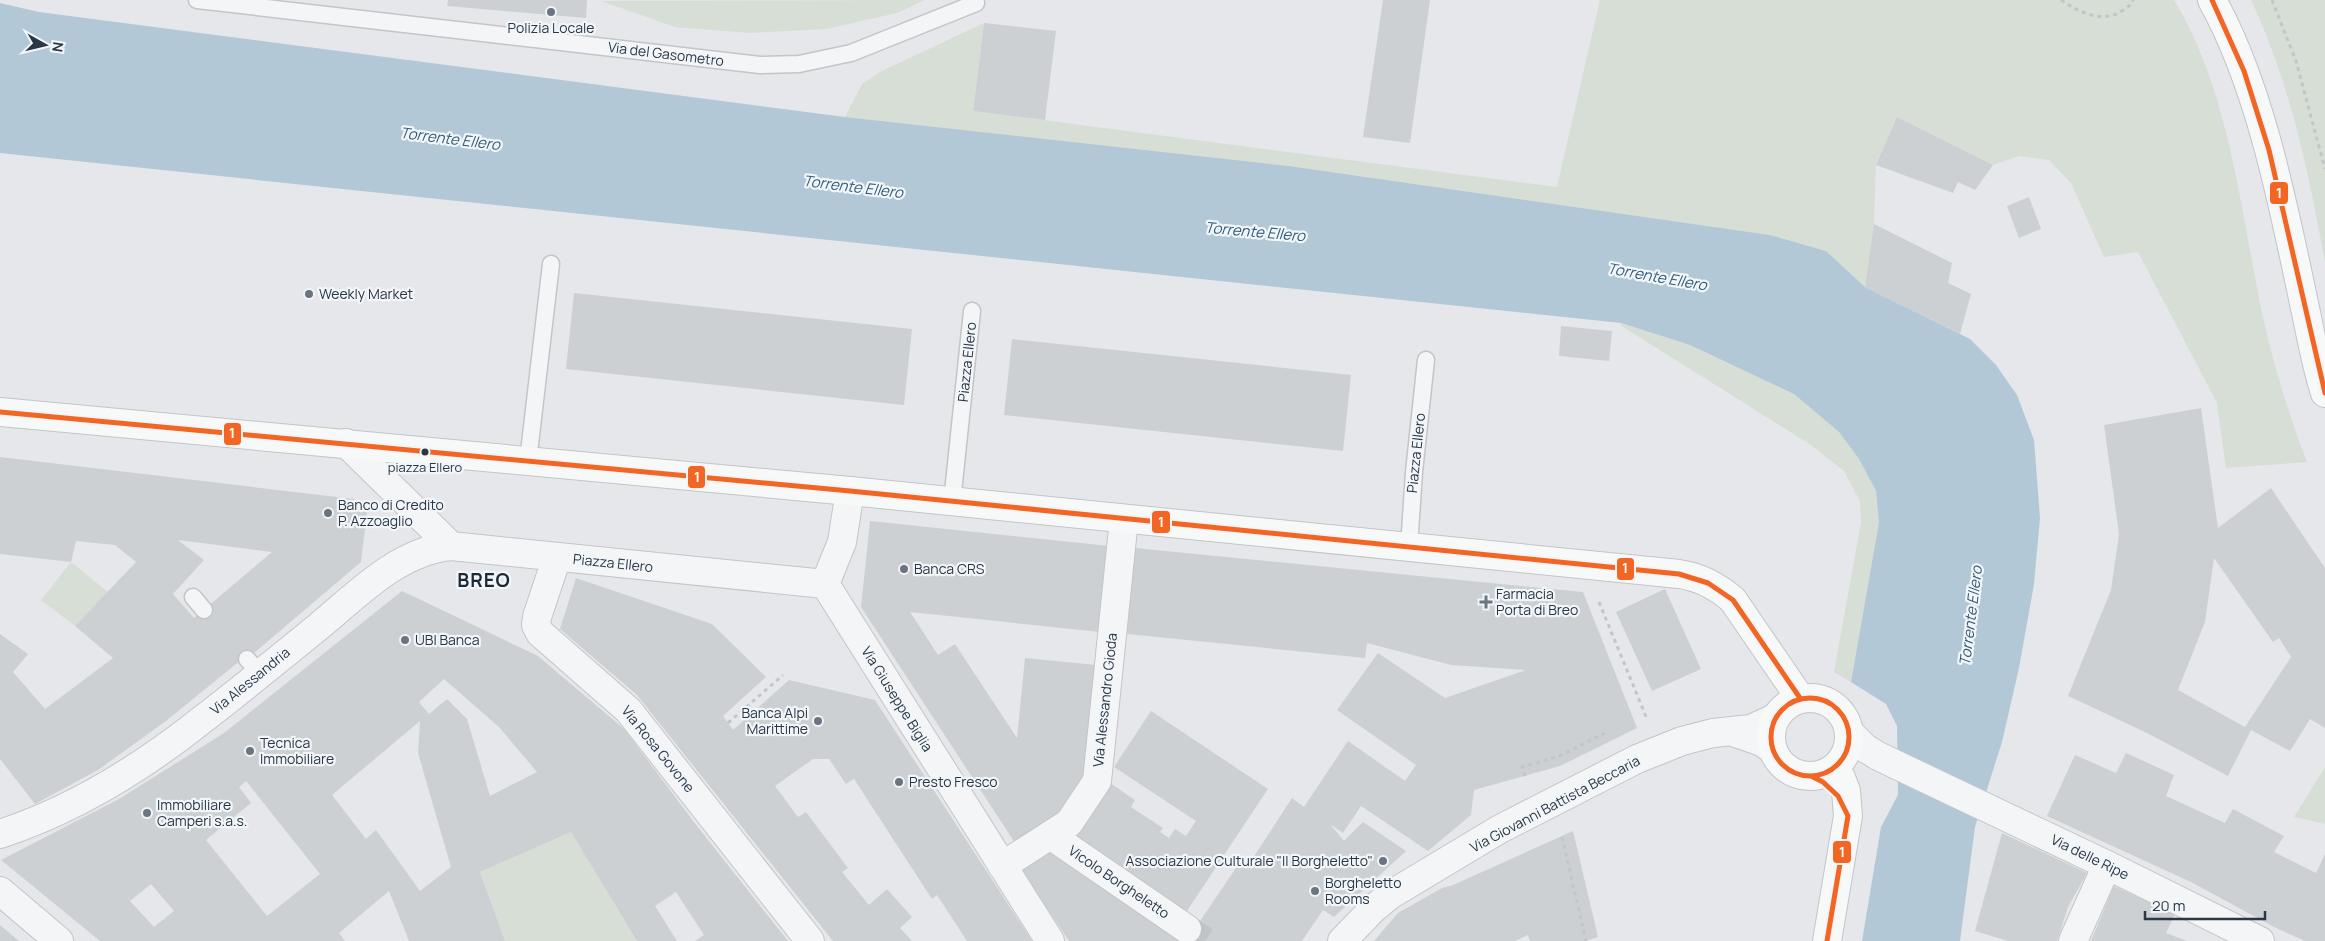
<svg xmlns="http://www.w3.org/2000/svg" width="2325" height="941" font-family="Manrope,sans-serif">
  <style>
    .green { fill: #d7ded5 }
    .water { fill: #b3c8d6 }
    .building { fill: #cdd0d3; fill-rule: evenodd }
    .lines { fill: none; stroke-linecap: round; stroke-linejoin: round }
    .street-tunnel { stroke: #c0c4c9; stroke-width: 28; stroke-dasharray: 28 14; stroke-linecap: butt }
    .lane-casing { stroke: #c3c5c8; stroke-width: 19 }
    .street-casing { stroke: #c3c5c8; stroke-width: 30 }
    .secondary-casing { stroke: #c3c5c8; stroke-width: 30 }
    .primary-casing { stroke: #c1c4c8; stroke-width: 30 }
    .path { stroke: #c3c6c9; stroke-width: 3; stroke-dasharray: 4 4; stroke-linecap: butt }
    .lane { stroke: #f4f5f6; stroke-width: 16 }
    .street { stroke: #f4f5f6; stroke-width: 28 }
    .secondary { stroke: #f7f8f8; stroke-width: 28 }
    .primary { stroke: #f7f8f8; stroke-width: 28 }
    .bus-1-casing { stroke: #f3f6f9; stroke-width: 9 }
    .bus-1 { stroke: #f26522; stroke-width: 5 }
    .poi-dot { fill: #6b757f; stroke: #f3f6f9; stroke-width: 2 }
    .bus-dot { fill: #2a3745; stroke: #f3f6f9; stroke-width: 2 }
    .labels { text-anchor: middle; stroke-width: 4.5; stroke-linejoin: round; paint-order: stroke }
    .bus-label { font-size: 13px; fill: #2a3745; stroke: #f3f6f9 }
    .poi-label { font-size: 14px; fill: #2a3745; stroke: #f3f6f9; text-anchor: start }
    .street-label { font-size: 14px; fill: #2a3745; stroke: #f3f6f9 }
    .water-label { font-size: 15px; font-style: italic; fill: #325c7b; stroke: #f3f6f9 }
    .district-label { font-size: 19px; font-weight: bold; letter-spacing: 1px; fill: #1c2836; stroke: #f3f6f9 }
    .line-badge { stroke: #f3f6f9; stroke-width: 2 }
    .badge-label { font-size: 14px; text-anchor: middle; font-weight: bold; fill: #fff }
  </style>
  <rect width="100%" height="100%" fill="#e5e7ea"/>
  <!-- green -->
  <path class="green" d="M925,0L897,13L826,29L750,33L675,27L601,1Z
    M1600,0H2174C2229,89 2241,212 2262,313C2273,364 2288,413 2307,462L2226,468L2217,403L2138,252L2104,257L2071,183L2049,160L2019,156L1993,165L1897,117L1876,165L1874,224L1865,287L1826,251L1770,235L1289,166L845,117L862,84L882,71L984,23L973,111L1557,187Z
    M2251,0H2325V263C2309,173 2290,83 2251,0Z
    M1621,323L1690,345L1794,394L1839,432L1859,459L1876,491L1879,522L1851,682L1834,672L1861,523L1860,501L1844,471L1811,445L1620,325Z
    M71,562L108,592L75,626L41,600Z
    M2325,767V824L2294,817Z
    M571,832L637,941H505L480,872Z"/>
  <!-- water -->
  <path class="water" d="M0,3L39,12L845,117L1289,166L1770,235L1826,251L1865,287L1970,339L1996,365L2017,395L2034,440L2040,518L2034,584L2019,668L2002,742L1975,827L1960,941H1862L1881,827L1898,795L1897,726L1886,704L1851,682L1879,522L1876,491L1859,459L1839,432L1794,394L1690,345L1621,323L0,153Z"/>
  <!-- building -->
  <path class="building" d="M448,0H587L586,18L447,6Z
    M1383,0H1430L1410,143L1363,137Z
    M984,23L1056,31L1045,120L973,111Z
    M1897,117L1993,165L1975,190L1958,182L1953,193L1876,165Z
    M2029,197L2041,229L2019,238L2007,206Z
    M1874,224L1952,263L1948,283L1971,294L1960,334L1865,287Z
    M574,293L912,329L904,405L566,369Z
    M1561,326L1612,331L1609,361L1559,356Z
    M1012,339L1351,375L1343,451L1004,415Z
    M2201,408L2218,528L2271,488L2325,568V728L2310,719L2290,751L2251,730L2228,776L2147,733L2068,696L2111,590L2119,534L2104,425ZM2214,558L2273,642L2279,638L2291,657L2245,727L2178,690L2205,622Z
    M0,457L354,499L367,512L361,562L247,659L236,664L166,721L98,770L35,804L0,759V634L28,654L13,672L45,709L113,658L75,626L136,562L115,545L76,541L71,562L0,554ZM178,540L272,552L194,618L173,594L204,560Z
    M870,521L1109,546L1100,632L910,612L938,655L955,644L1017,738L1025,658L1096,665L1086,781L1066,813L1017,846L861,607Z
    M1135,548L1583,592L1637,728L1560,766L1474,790L1471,815L1428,851L1361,806L1343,833L1330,824L1344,841L1363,822L1406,851L1334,917L1323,910L1302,941H1069L1020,868L1052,847L1196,927L1244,856L1251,861L1292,798L1304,807L1348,741L1405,781L1416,765L1337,710L1378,653L1445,698L1526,670L1451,665L1367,643L1365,658L1127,634Z
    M576,578L712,624L766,677L723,716L733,730L789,680L875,700L1032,941H967L937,895L932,899L854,779L846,784L829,759H813L775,786L798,817L806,812L848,868L842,872L869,905L887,889L912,917L900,928L912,941H833L637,695L560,629Z
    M1665,589L1701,669L1652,691L1616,612Z
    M402,591L538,656L624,729L697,826L788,941H695L704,935L676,892L655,906L677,941H637L571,832L480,872L505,941H409L389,891L339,933L345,941H100L1,860L119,799L224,733ZM444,679L499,727L537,772L490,796L467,719L447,699L429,714L419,702ZM420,721L418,753L451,867L420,891L376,830L366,839L332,795ZM246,781L320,874L267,916L206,840L251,803L239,787ZM151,884L174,911L154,927L130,901Z
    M1151,711L1268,789L1185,914L1073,839L1110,783L1135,800L1131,807L1163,828L1160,832L1169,838L1175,829L1186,836L1196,821L1114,767Z
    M2126,753L2174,775L2166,796L2225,823L2233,809L2284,836L2274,852L2316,873L2325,854V941H2305L2274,927L2191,882L2047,816L2075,755L2116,773Z
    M1573,831L1598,937L1586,941H1530L1528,935L1515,941H1374L1398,913L1442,888L1453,885Z
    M2002,833L2087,873L2068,907L2057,941H2008L1975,931Z
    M2114,886L2175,914L2166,933L2187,941H2091Z
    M0,925L19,941H0Z"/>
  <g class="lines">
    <!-- street-tunnel -->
    <path class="street-tunnel" d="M1187,929L1205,941"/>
    <defs>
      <path id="lane" d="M197,0L760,65L799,64L851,53L976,3
        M528,461L551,264
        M952,502L972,311
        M1409,547L1414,472L1426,360
        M193,597L204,610
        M247,659L260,674"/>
      <path id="street" d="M346,443L451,546L825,584
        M557,557L537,617L536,625L540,633L628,710L810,941
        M825,584L1050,941
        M825,584L842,542L850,491
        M1733,732L1762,742L1773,750
        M1849,732L1865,748L1878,756L2107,865L2260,941
        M0,834C73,810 143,767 203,719C242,689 280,658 318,627C357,595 398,551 451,546
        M1050,835L1187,929
        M1002,866L1069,823L1097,781L1124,519
        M0,891L59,941
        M1342,941L1373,909L1390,895L1500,829L1637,759L1682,741L1713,733L1751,729L1775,718
        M2073,941L2107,865"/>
      <path id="secondary" d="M0,412L850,491L1679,574C1700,577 1717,586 1733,600L1800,698
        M1771 737a39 39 0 1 1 78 0a39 39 0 1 1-78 0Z
        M1827,941L1848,816L1846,791L1841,778L1835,768"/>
      <path id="primary" d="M2212,0C2261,88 2284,209 2305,308C2311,336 2316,365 2325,393"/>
    </defs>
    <!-- lane casing -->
    <use href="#lane" class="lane-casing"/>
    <!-- street casing -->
    <use href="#street" class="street-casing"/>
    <!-- secondary casing -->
    <use href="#secondary" class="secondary-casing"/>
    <!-- primary casing -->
    <use href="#primary" class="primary-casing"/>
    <!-- path -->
    <path class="path" d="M2061,0C2079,12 2102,24 2122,11C2127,7 2131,6 2133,0
      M2272,0L2296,61L2325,169
      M1599,602L1647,719
      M728,723L783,675
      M1525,776L1522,767L1557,757L1605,733
      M1562,837L1586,941"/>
    <!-- lane -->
    <use href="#lane" class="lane"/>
    <!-- street -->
    <use href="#street" class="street"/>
    <!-- secondary -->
    <use href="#secondary" class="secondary"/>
    <!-- primary -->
    <use href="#primary" class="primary"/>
    <defs>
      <path id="bus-1" d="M2212,0L2244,71L2269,150L2325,393
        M0,412L850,491L1679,574L1708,583L1733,600L1800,698
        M1771 737a39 39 0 1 1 78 0a39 39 0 1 1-78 0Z
        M1813,777L1823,782L1838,796L1848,816L1827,941"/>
    </defs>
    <!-- bus-1 casing -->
    <use href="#bus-1" class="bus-1-casing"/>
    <!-- bus-1 -->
    <use href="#bus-1" class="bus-1"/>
  </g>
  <!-- markers -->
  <g class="poi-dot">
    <circle cx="551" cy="12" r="5"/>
    <circle cx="309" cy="294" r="5"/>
    <circle cx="328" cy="513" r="5"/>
    <circle cx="904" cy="569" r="5"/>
    <path d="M1483.5 594.5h5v5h5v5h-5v5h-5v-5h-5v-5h5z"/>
    <circle cx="405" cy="640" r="5"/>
    <circle cx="818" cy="721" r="5"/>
    <circle cx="250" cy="751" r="5"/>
    <circle cx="899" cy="782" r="5"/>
    <circle cx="147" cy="813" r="5"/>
    <circle cx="1383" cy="861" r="5"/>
    <circle cx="1315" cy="891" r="5"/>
  </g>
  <circle class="bus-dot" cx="425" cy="452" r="4.5"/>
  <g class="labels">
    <!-- bus labels -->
    <g class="bus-label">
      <text x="425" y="472">piazza Ellero</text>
    </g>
    <!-- poi labels -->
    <g class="poi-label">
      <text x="551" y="33" text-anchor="middle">Polizia Locale</text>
      <text x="319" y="299">Weekly Market</text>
      <text x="338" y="510">Banco di Credito<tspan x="338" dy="16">P. Azzoaglio</tspan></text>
      <text x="914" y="574">Banca CRS</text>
      <text x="1496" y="599">Farmacia<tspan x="1496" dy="16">Porta di Breo</tspan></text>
      <text x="415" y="645">UBI Banca</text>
      <text x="808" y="718" text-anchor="end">Banca Alpi<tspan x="808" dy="16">Marittime</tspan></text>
      <text x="260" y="748">Tecnica<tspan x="260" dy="16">Immobiliare</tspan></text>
      <text x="909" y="787">Presto Fresco</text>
      <text x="157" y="810">Immobiliare<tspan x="157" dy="16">Camperi s.a.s.</tspan></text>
      <text x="1373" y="866" text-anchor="end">Associazione Culturale "Il Borgheletto"</text>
      <text x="1325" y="888">Borgheletto<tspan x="1325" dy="16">Rooms</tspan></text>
    </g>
    <!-- street labels -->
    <g class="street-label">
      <text transform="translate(666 54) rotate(7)" y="5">Via del Gasometro</text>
      <text transform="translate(967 362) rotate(-84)" y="5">Piazza Ellero</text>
      <text transform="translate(1416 453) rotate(-84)" y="5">Piazza Ellero</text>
      <text transform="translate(613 563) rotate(6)" y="5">Piazza Ellero</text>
      <text transform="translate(250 681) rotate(-39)" y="5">Via Alessandria</text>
      <text transform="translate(897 699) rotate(58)" y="5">Via Giuseppe Biglia</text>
      <text transform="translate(1105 700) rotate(-84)" y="5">Via Alessandro Gioda</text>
      <text transform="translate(658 749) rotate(51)" y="5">Via Rosa Govone</text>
      <text transform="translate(1555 804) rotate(-28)" y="5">Via Giovanni Battista Beccaria</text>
      <text transform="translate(2090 857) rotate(26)" y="5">Via delle Ripe</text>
      <text transform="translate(1119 882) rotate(34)" y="5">Vicolo Borgheletto</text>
    </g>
    <!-- water labels -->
    <g class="water-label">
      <text transform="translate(450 139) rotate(7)" y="5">Torrente Ellero</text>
      <text transform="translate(853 187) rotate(7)" y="5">Torrente Ellero</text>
      <text transform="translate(1255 232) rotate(5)" y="5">Torrente Ellero</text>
      <text transform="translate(1657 277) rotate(10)" y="5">Torrente Ellero</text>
      <text transform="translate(1971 616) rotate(-83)" y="5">Torrente Ellero</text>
    </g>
    <!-- district labels -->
    <g class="district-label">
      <text x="484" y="587">BREO</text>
    </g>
  </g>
  <g class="line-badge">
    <rect x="2269" y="181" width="20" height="24" rx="5" fill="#f26522"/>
    <rect x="223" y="422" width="19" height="24" rx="5" fill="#f26522"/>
    <rect x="687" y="465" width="19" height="24" rx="5" fill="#f26522"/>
    <rect x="1151" y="510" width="20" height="24" rx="5" fill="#f26522"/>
    <rect x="1616" y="557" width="19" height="24" rx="5" fill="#f26522"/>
    <rect x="1832" y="840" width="20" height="24" rx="5" fill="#f26522"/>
  </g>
  <g class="badge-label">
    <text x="2279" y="198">1</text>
    <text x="232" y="438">1</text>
    <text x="697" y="482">1</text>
    <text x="1161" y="527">1</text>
    <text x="1625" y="573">1</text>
    <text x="1842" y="857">1</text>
  </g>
  <!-- north arrow -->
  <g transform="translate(45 45) rotate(98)" stroke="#f3f6f9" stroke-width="4" paint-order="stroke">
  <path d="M0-4L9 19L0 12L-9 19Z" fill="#2a3745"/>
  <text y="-8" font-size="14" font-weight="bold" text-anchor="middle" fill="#2a3745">N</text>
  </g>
  <!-- scale -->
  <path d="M2145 911v8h120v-8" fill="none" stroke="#2a3745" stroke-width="2.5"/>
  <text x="2152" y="911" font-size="15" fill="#2a3745" stroke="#f3f6f9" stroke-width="4" paint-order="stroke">20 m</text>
</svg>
